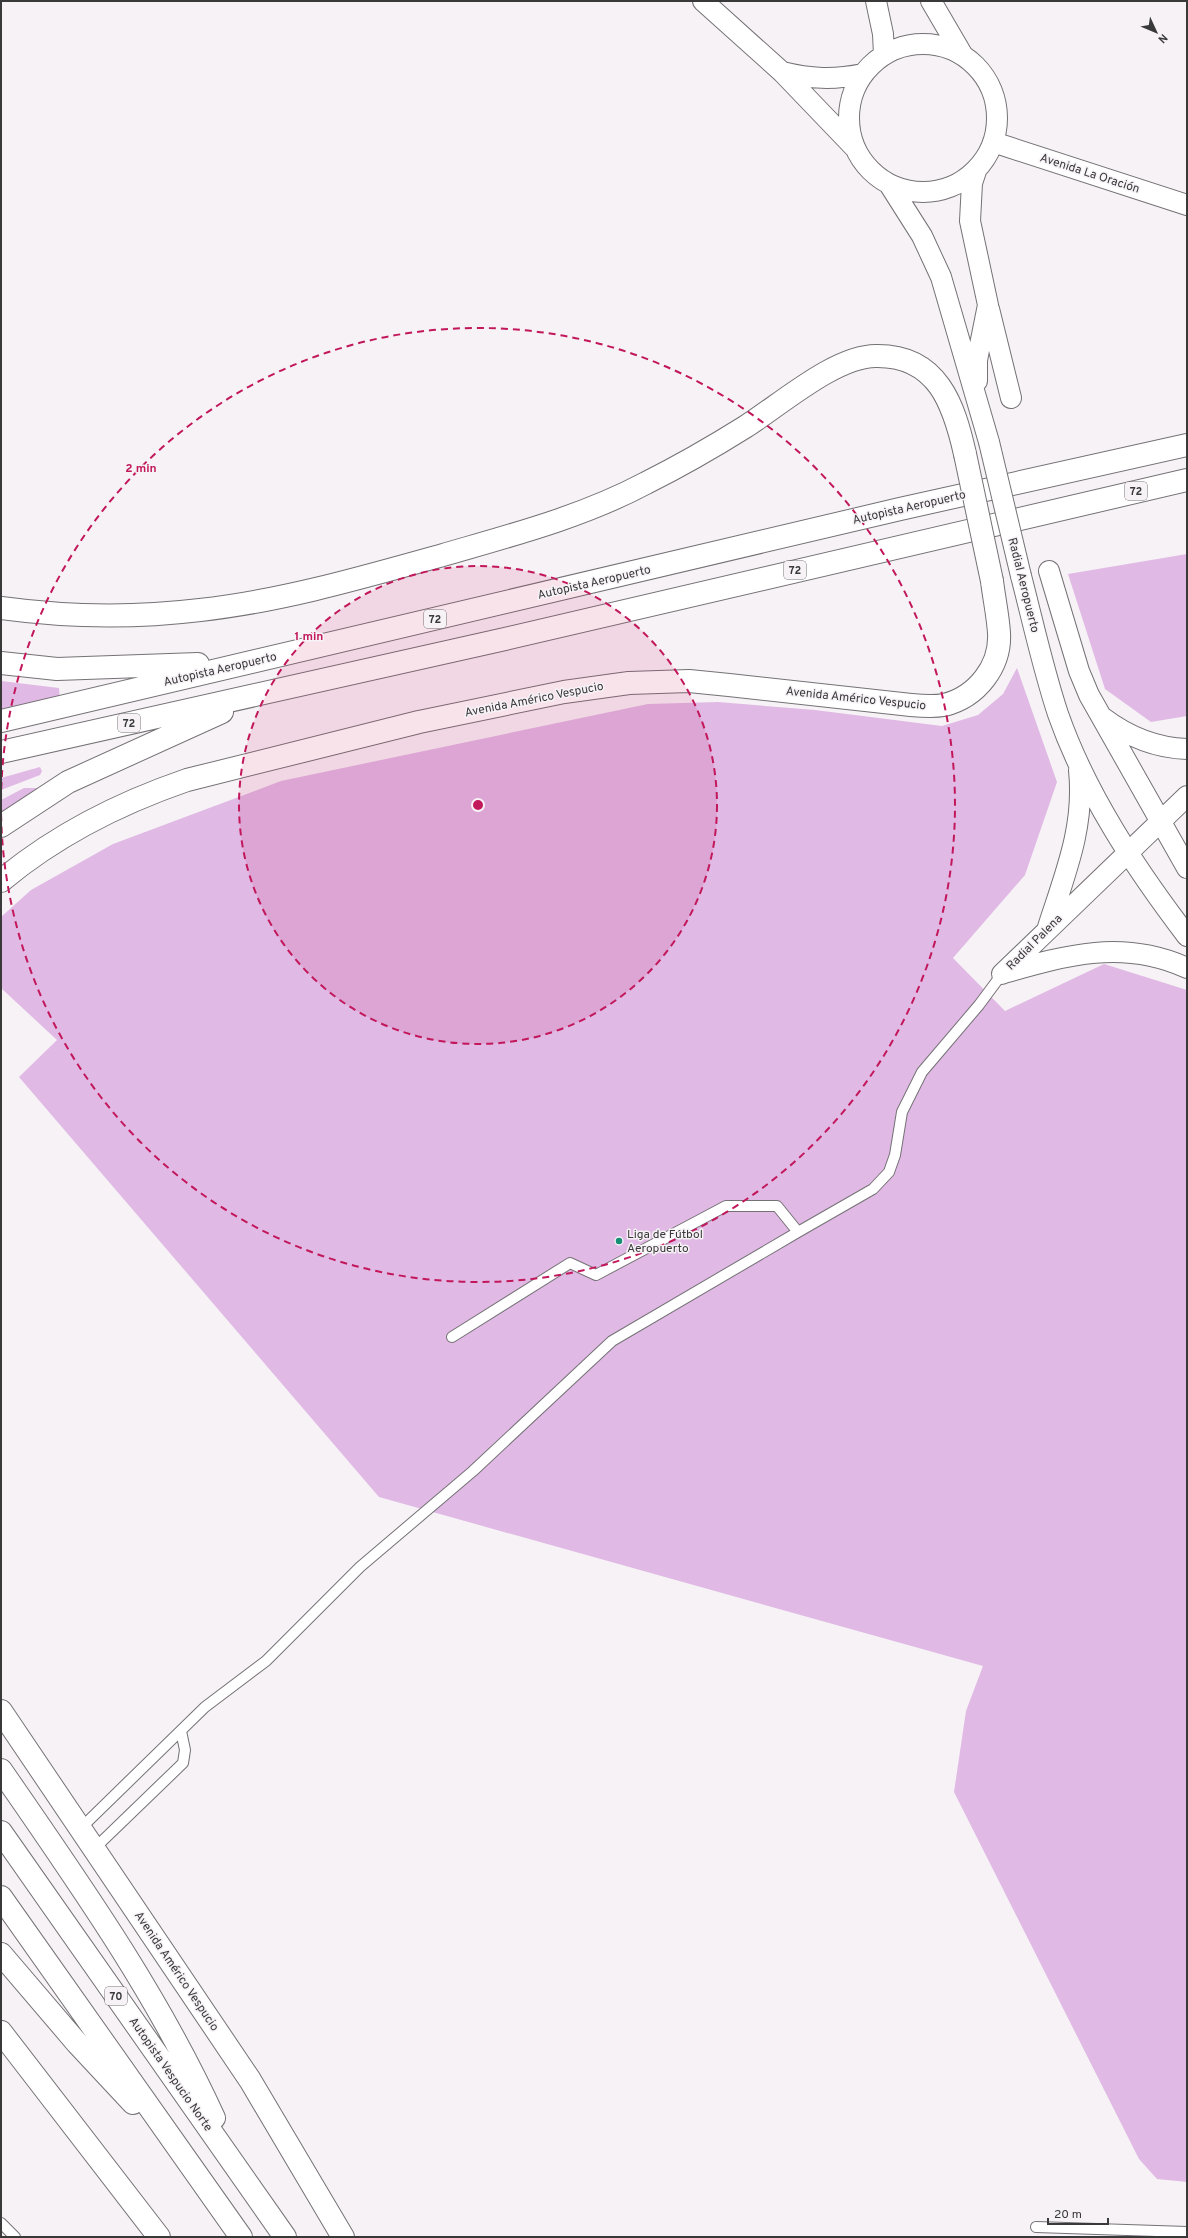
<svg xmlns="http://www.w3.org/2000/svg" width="1188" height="2238" font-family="Overpass,sans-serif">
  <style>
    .green { fill: #e0b9e5 }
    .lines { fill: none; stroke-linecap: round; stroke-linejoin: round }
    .lane-casing { stroke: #757276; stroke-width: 12 }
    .street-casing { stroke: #757276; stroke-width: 22 }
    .secondary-casing { stroke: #757276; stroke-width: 24 }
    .highway-casing { stroke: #757276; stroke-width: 24 }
    .lane { stroke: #fff; stroke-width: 10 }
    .street { stroke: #fff; stroke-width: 20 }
    .secondary { stroke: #fff; stroke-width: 22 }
    .highway { stroke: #fff; stroke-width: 22 }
    .street-bridge-casing { stroke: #757276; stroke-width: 22; stroke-linecap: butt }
    .secondary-bridge-casing { stroke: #757276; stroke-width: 24; stroke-linecap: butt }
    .street-bridge { stroke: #fff; stroke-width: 20 }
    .secondary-bridge { stroke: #fff; stroke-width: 22 }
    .ring { fill: none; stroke: #c2185b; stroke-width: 2; stroke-dasharray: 7 5 }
    .poi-dot { fill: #169074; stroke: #f6f2f6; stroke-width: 1.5 }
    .labels { text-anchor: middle; stroke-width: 3; stroke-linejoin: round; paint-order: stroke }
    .shield { fill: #f6f2f6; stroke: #727072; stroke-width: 1 }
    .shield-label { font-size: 11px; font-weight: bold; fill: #3a393a }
    .street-label { font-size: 12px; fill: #3a393a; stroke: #f6f2f6 }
    .poi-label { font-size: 12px; fill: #3a393a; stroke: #f6f2f6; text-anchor: start }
    .centre { fill: #c2185b; stroke: #f6f2f6; stroke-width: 2 }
    .ring-label { font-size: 12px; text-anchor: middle; font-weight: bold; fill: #c2185b; stroke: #f6f2f6; stroke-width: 3; stroke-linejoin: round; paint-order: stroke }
  </style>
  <rect width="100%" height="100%" fill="#f6f2f6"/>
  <!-- green -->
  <path class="green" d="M1187,554V716L1151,722L1105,689L1068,574Z
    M1017,668L1057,782L1025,875L953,958L1005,1011L1104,964L1187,990V2182L1157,2179L1139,2159L954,1792L966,1711L983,1666L379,1497L19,1077L57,1040L1,988V917L31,890L113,844L281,781L648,704L718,702L815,710L942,726L978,715L1003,694Z
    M1,681L59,688L60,703L1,715Z
    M40,767L42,771L40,775L1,790V778Z
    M24,788H39L1,813V800Z"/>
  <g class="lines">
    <defs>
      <path id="lane" d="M798,1232L873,1189L889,1172L895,1155L902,1112L922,1072L979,1005L1002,974
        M81,1828L205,1707L266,1661L360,1567L473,1471L612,1341L798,1232L777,1206H726L596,1275L570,1263L452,1337
        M95,1848L183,1763L185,1750L181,1731
        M1,2223L15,2237
        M1036,2227L1187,2232"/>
      <path id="street" d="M703,1L782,72L854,147
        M876,1L883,34L884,55
        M931,1L962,54
        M849 118a74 74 0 1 1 148 0a74 74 0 1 1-148 0Z
        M782,72C810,79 834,80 863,74
        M993,142L1187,205
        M976,171L972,183L970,221L988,305L977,360V381
        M889,184L922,236L941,277L989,442
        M989,309L1011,398
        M1049,571L1079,671L1089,695L1187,868
        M1021,576C1033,622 1043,669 1058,714C1086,794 1136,869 1187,936
        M1102,717C1127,736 1156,748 1187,749
        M1048,927C1065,874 1085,827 1079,770
        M1004,973C1067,955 1123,939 1187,968
        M1002,974L1187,796"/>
      <path id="secondary" d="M1,608C67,617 134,618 200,610C282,601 364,577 443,555C512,535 582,517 646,483C680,466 713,447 745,427C780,405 835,356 876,356C938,355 954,405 965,454
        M1,881C56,835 120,803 187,780L419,722L564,692L629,683L689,681L729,685L911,705C922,706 933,707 944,705C977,697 1001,666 999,633C998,616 994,598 992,581
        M1,1711L250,2080L343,2237
        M1,2032L159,2237"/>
      <path id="highway" d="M1,663L57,669L198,664
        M1,721L900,509L1187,445
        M1,752L505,639L1187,480
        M1,826L68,782L222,712
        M1,1770C79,1883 157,1993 214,2118
        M1,1832L285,2237
        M1,1897L241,2237
        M1,1954L77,2043L133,2103"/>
    </defs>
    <!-- lane casing -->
    <use href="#lane" class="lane-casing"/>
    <!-- street casing -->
    <use href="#street" class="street-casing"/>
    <!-- secondary casing -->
    <use href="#secondary" class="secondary-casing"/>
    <!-- highway casing -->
    <use href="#highway" class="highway-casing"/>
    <!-- lane -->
    <use href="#lane" class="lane"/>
    <!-- street -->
    <use href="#street" class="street"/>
    <!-- secondary -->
    <use href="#secondary" class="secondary"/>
    <!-- highway -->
    <use href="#highway" class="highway"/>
    <defs>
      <path id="street-bridge" d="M989,442L1021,576"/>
      <path id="secondary-bridge" d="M965,454L992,581"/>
    </defs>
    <!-- street-bridge casing -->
    <use href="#street-bridge" class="street-bridge-casing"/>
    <!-- secondary-bridge casing -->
    <use href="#secondary-bridge" class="secondary-bridge-casing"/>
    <!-- street-bridge -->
    <use href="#street-bridge" class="street-bridge"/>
    <!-- secondary-bridge -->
    <use href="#secondary-bridge" class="secondary-bridge"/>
  </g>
  <!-- distance rings -->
  <circle cx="478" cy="805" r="239" fill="#c2185b" fill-opacity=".12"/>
  <g class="ring">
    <circle cx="478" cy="805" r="239"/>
    <path d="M1 801A477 477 0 1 1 1 809"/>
  </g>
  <!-- markers -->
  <circle class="poi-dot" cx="619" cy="1241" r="4"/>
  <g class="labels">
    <!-- shield labels -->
    <g class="shield">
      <rect x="1125" y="482" width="22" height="18" rx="3"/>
      <rect x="784" y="561" width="22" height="18" rx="3"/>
      <rect x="424" y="610" width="22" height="18" rx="3"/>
      <rect x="118" y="714" width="22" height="18" rx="3"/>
      <rect x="105" y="1987" width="22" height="18" rx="3"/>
    </g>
    <g class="shield-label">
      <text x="1136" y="495">72</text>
      <text x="795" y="574">72</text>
      <text x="435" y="623">72</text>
      <text x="129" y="727">72</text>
      <text x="116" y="2000">70</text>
    </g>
    <!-- street labels -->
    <g class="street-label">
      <text transform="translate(1090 173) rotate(18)" y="4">Avenida La Oración</text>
      <text transform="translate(909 507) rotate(-13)" y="4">Autopista Aeropuerto</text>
      <text transform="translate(594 582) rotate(-13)" y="4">Autopista Aeropuerto</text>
      <text transform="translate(1024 585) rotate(76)" y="4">Radial Aeropuerto</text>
      <text transform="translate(220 669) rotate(-13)" y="4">Autopista Aeropuerto</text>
      <text transform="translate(856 698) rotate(6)" y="4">Avenida Américo Vespucio</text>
      <text transform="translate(534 699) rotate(-11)" y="4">Avenida Américo Vespucio</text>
      <text transform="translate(1034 942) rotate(-45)" y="4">Radial Palena</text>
      <text transform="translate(177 1971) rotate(56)" y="4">Avenida Américo Vespucio</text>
      <text transform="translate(171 2074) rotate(55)" y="4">Autopista Vespucio Norte</text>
    </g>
    <!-- poi labels -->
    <g class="poi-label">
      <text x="627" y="1238">Liga de Fútbol<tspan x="627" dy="14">Aeropuerto</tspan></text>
    </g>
  </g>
  <circle cx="478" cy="805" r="6" class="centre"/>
  <g class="ring-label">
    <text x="141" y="472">2 min</text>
    <text x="309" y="640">1 min</text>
  </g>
  <!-- border -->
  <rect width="1188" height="2238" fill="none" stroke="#3a393a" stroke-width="4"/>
  <!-- north arrow -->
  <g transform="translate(1156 32) rotate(134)" stroke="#f6f2f6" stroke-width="3" paint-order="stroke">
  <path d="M0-3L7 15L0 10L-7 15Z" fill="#3a393a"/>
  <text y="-6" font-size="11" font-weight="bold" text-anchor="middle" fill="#3a393a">N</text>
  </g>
  <!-- scale -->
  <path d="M1048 2218v6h60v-6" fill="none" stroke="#3a393a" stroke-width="2"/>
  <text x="1054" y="2218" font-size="12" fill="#3a393a" stroke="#f6f2f6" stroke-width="3" paint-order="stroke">20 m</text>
</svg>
